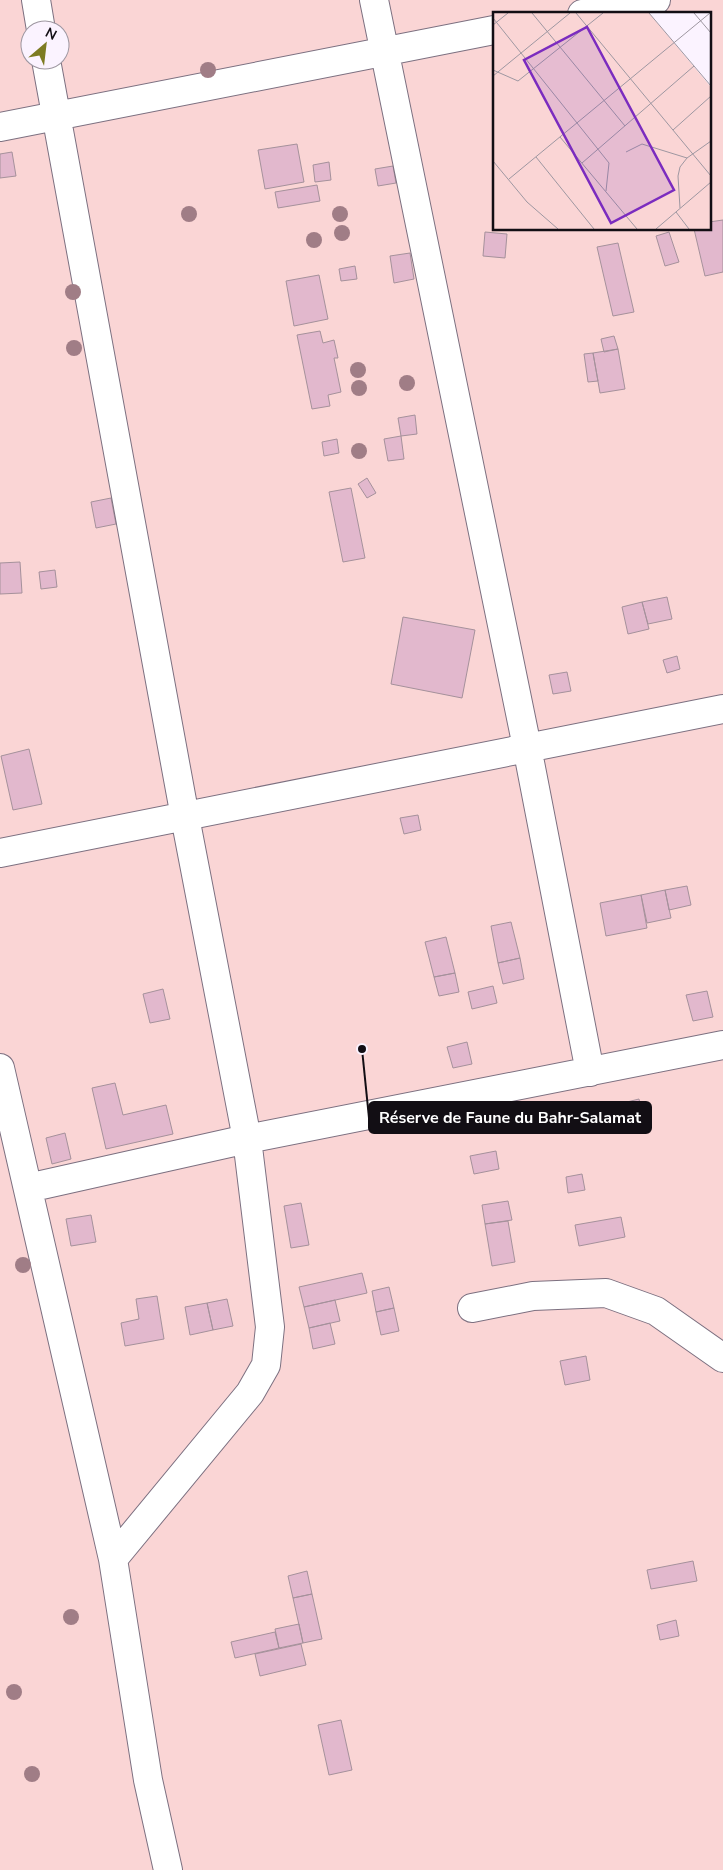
<svg xmlns="http://www.w3.org/2000/svg" width="723" height="1870" font-family="'Nunito Sans',sans-serif">
  <style>
    .green { fill: #fad5d5; fill-rule: evenodd }
    .building { fill: #e2b8cd; stroke: #a5919b }
    .lines { fill: none; stroke-linecap: round; stroke-linejoin: round }
    .minor-casing { stroke: #7c7080; stroke-width: 30 }
    .minor { stroke: #fff; stroke-width: 28 }
    .tree { fill: #a07d86 }
    .inset-road { fill: none; stroke: #9e97a1; stroke-width: 1 }
    .view { fill: #7b2cbf; fill-opacity: 0.15; stroke: #7b2cbf; stroke-width: 2.5 }
    .inset-edge { fill: none; stroke: #120e14; stroke-width: 2.5 }
    .leader { fill: none; stroke: #120e14; stroke-width: 2 }
    .callout-dot { fill: #120e14; stroke: #fbf3ff; stroke-width: 2 }
    .callout { fill: #120e14; stroke: #120e14; stroke-width: 2 }
    .callout-label { font-size: 16px; text-anchor: middle; font-weight: bold; fill: #fff }
  </style>
  <rect width="100%" height="100%" fill="#fbf3ff"/>
  <!-- green -->
  <path class="green" d="M0,0H723V1870H0ZM494,14H709V229H494ZM30,30H60V60H30Z"/>
  <!-- building -->
  <path class="building" d="M297,144L304,182L265,189L258,150Z
    M12,152L16,176L0,178V154Z
    M329,162L331,180L315,182L313,165Z
    M393,166L396,183L378,186L375,169Z
    M317,185L320,201L278,208L275,192Z
    M723,220V272L705,276L694,229H709V222Z
    M485,232L507,234L505,258L483,256Z
    M669,232L679,262L665,266L656,236Z
    M618,243L634,312L613,316L597,247Z
    M410,253L414,279L394,283L390,256Z
    M355,266L357,279L341,281L339,269Z
    M319,275L328,319L294,326L286,281Z
    M320,331L323,343L334,340L338,358H334L341,392L328,395L330,406L312,409L297,335Z
    M614,336L618,349L604,352L601,339Z
    M618,349L625,389L600,393L593,353Z
    M593,353L598,381L588,382L584,354Z
    M415,415L417,434L401,436L398,418Z
    M401,436L404,459L388,461L384,439Z
    M337,439L339,453L324,456L322,442Z
    M367,478L376,493L367,498L358,484Z
    M351,488L365,558L343,562L329,492Z
    M111,498L116,524L96,528L91,502Z
    M20,562L22,593L0,594V563Z
    M55,570L57,587L41,589L39,572Z
    M667,597L672,619L648,624L642,602Z
    M642,602L649,629L628,634L622,607Z
    M403,617L475,630L462,698L391,684Z
    M677,656L680,669L667,673L663,660Z
    M567,672L571,691L553,694L549,675Z
    M29,749L42,804L13,810L1,756Z
    M418,815L421,830L404,834L400,818Z
    M687,886L691,905L669,910L665,890Z
    M665,890L671,918L647,923L641,895Z
    M641,895L647,928L606,936L600,903Z
    M511,922L520,958L498,963L491,926Z
    M446,937L455,973L434,977L425,942Z
    M520,958L524,979L503,984L498,963Z
    M455,973L459,992L439,996L434,977Z
    M493,986L497,1003L472,1009L468,992Z
    M163,989L170,1019L150,1023L143,994Z
    M707,991L713,1017L693,1021L686,995Z
    M467,1042L472,1064L453,1068L447,1047Z
    M115,1083L123,1115L166,1105L173,1134L106,1149L92,1088Z
    M639,1099L644,1122L624,1126L619,1104Z
    M65,1133L71,1159L52,1164L46,1138Z
    M496,1151L499,1169L474,1174L470,1156Z
    M582,1174L585,1190L568,1193L566,1177Z
    M508,1201L512,1220L485,1224L482,1205Z
    M301,1203L309,1245L291,1248L284,1206Z
    M91,1215L96,1242L71,1246L66,1219Z
    M621,1217L625,1237L579,1246L575,1225Z
    M508,1221L515,1262L492,1266L485,1224Z
    M362,1273L367,1293L304,1307L299,1287Z
    M389,1287L394,1308L376,1312L372,1291Z
    M157,1296L164,1339L125,1346L121,1323L139,1319L136,1299Z
    M227,1299L233,1326L213,1330L207,1303Z
    M335,1300L340,1321L309,1328L304,1307Z
    M207,1303L213,1330L190,1335L185,1307Z
    M394,1308L399,1331L381,1335L376,1312Z
    M330,1323L335,1344L313,1349L309,1328Z
    M586,1356L590,1380L565,1385L560,1361Z
    M693,1561L697,1581L651,1589L647,1570Z
    M307,1571L312,1594L293,1598L288,1576Z
    M312,1594L322,1639L303,1643L293,1598Z
    M676,1620L679,1636L660,1640L657,1625Z
    M299,1624L303,1643L279,1648L275,1629Z
    M275,1632L279,1648L235,1658L231,1642Z
    M301,1644L306,1665L260,1676L255,1654Z
    M341,1720L352,1770L329,1775L318,1725Z"/>
  <g class="lines">
    <defs>
      <path id="minor" d="M36,0L41,30
        M374,0L527,747L590,1072
        M582,14L656,0
        M46,60L185,817L247,1139L270,1327L266,1365L250,1393L113,1559
        M0,127L494,30
        M0,853L723,709
        M0,1068L113,1559L148,1780L168,1870
        M28,1188L247,1139L723,1045
        M472,1308L533,1296L606,1293L656,1311L723,1358"/>
    </defs>
    <!-- minor casing -->
    <use href="#minor" class="minor-casing"/>
    <!-- minor -->
    <use href="#minor" class="minor"/>
  </g>
  <!-- trees -->
  <g class="tree">
    <circle cx="208" cy="70" r="8"/>
    <circle cx="189" cy="214" r="8"/>
    <circle cx="340" cy="214" r="8"/>
    <circle cx="342" cy="233" r="8"/>
    <circle cx="314" cy="240" r="8"/>
    <circle cx="73" cy="292" r="8"/>
    <circle cx="74" cy="348" r="8"/>
    <circle cx="358" cy="370" r="8"/>
    <circle cx="407" cy="383" r="8"/>
    <circle cx="359" cy="388" r="8"/>
    <circle cx="359" cy="451" r="8"/>
    <circle cx="23" cy="1265" r="8"/>
    <circle cx="71" cy="1617" r="8"/>
    <circle cx="14" cy="1692" r="8"/>
    <circle cx="32" cy="1774" r="8"/>
  </g>
  <!-- overview -->
  <g transform="translate(493 12)">
    <rect width="218" height="218" fill="#fbf3ff"/>
    <path d="M0,1H156L217,74V217H0Z" fill="#fad5d5"/>
    <path class="inset-road" d="M39,1L132,114M83,1L218,164M156,1L218,74M201,1L218,21M0,6L116,151L113,179M0,13L15,1M0,58L25,69L110,1M0,64L77,1M180,118L218,84M67,125L144,217M133,140L149,132L194,146L218,129M43,145L101,217M0,149L34,190L65,217M89,151L201,54M16,167L217,1M187,196L185,164L187,155L194,146M183,200L196,217M163,217L218,170"/>
    <path class="view" d="M94,15L181,178L118,211L31,48Z"/>
    <rect width="218" height="218" class="inset-edge"/>
  </g>
  <!-- callouts -->
  <path class="leader" d="M362 1049L369 1118"/>
  <circle class="callout-dot" cx="362" cy="1049" r="5"/>
  <rect class="callout" x="369" y="1102" width="282" height="31" rx="5"/>
  <g class="callout-label">
    <text x="510" y="1123">Réserve de Faune du Bahr-Salamat</text>
  </g>
  <!-- north arrow -->
  <g transform="translate(45 45) rotate(28)"><circle r="24" fill="#fbf3ff" stroke="#9e97a1"/>
  <path d="M0-4L9 19L0 12L-9 19Z" fill="#7d7b22"/>
  <text y="-8" font-size="14" font-weight="bold" text-anchor="middle" fill="#120e14">N</text>
  </g>
</svg>
